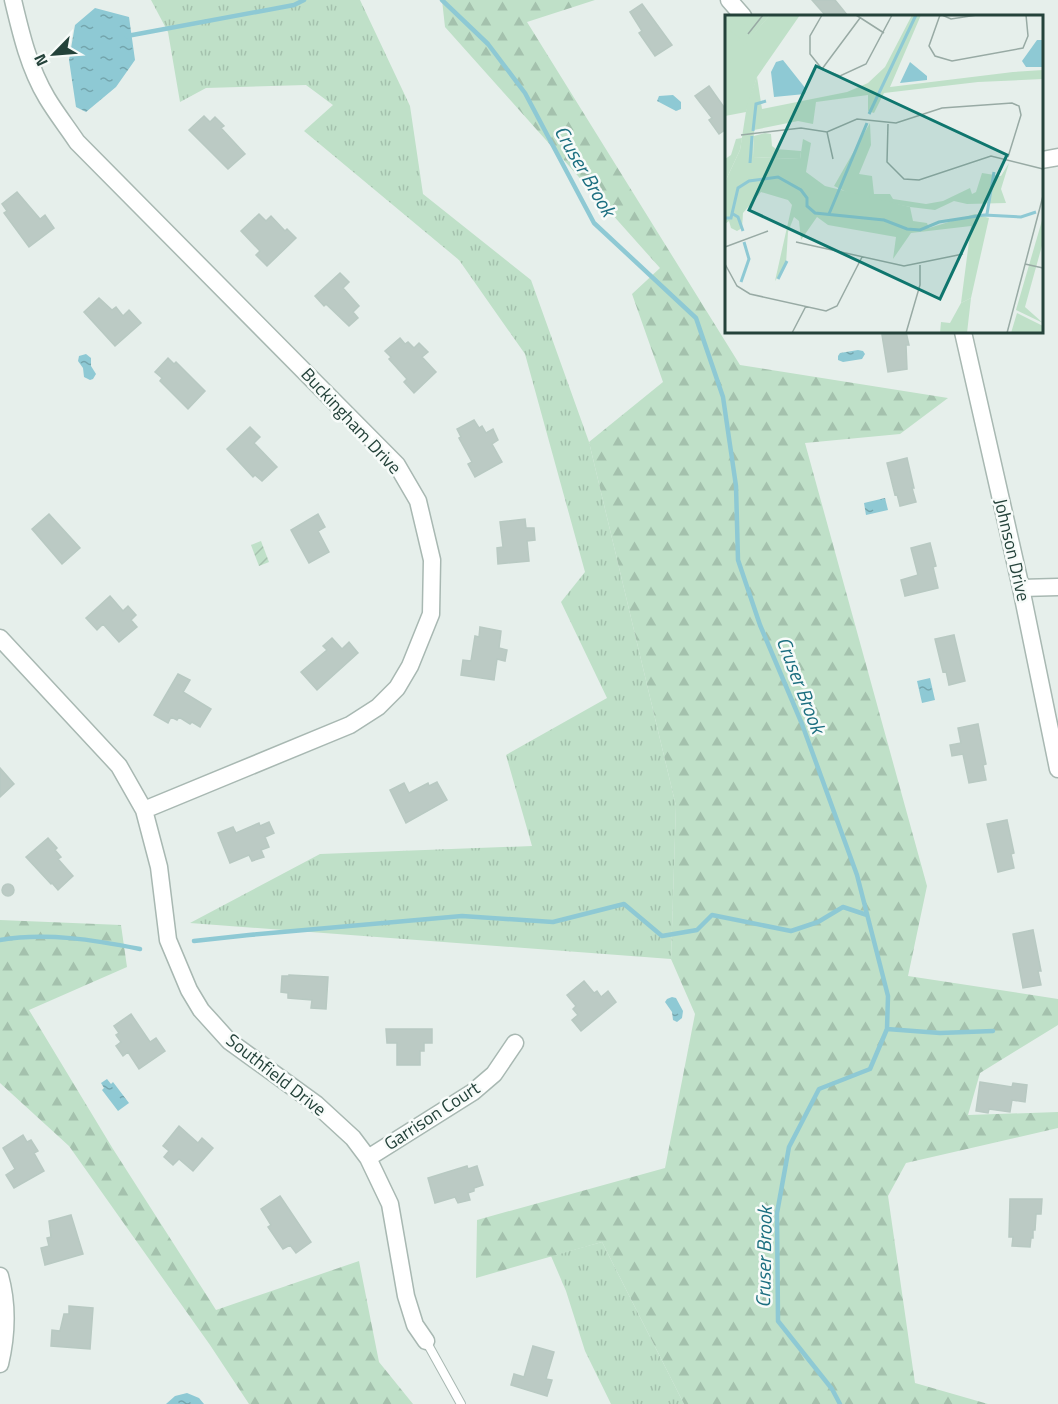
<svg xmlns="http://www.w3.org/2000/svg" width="1058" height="1404" font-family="'Titillium Web',sans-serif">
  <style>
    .grass { fill: url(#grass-tufts) }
    .forest { fill: url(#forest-firs) }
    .garden { fill: url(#garden-furrows) }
    .water { fill: url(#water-ripples) }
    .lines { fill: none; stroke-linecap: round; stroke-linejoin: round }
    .stream { stroke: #8ec9d4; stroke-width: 4.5 }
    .building { fill: #bbcac4; stroke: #b8c9c2; stroke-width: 1.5 }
    .service-casing { stroke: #a8b8b2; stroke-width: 10 }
    .minor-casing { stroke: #a8b8b2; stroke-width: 19 }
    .service { stroke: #fff; stroke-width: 8 }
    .minor { stroke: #fff; stroke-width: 16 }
    .labels { text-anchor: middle; stroke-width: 5; stroke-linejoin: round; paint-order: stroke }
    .street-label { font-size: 18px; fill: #24423a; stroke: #f7fbf9 }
    .water-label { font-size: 20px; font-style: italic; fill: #1c6f80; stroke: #f7fbf9 }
    .inset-river { fill: none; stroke: #8ec9d4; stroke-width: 3 }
    .inset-road { fill: none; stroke: #98aaa4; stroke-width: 1.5 }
    .view { fill: #0f766e; fill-opacity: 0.15; stroke: #0f766e; stroke-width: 3 }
    .inset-edge { fill: none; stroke: #24423a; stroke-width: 3 }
  </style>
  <defs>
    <pattern id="grass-tufts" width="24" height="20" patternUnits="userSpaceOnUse" patternTransform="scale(1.5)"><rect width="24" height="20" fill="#bfe0c8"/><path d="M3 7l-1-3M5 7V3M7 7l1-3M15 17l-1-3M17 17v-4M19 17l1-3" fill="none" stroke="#a4c1ad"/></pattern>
    <pattern id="forest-firs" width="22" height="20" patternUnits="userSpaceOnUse" patternTransform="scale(1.5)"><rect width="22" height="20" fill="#bfe0c8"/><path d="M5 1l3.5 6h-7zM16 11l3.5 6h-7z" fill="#a4c1ad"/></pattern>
    <pattern id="garden-furrows" width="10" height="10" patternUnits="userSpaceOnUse" patternTransform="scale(1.5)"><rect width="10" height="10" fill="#bfe0c8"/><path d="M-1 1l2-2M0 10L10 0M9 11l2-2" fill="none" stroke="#a4c1ad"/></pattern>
    <pattern id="water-ripples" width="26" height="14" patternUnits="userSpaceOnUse" patternTransform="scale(1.5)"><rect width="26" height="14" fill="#8ec9d4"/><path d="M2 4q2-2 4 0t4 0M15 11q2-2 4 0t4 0" fill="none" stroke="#74a5ad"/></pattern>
  </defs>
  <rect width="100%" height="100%" fill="#e6efeb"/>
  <!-- grass -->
  <path class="grass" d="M151,0H360L410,106L423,194L531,280L589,442L676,806L671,959L190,923L320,854L532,846L506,755L607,698L561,602L585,572L525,354L459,260L304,131L333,105L306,85L206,88L180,102L168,32Z
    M602,1242L684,1404H611L585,1351L566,1291L551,1256Z"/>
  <!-- forest -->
  <path class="forest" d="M442,0H595L527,22L740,365L948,398L900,434L805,443L927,886L908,976L1058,999V1025L980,1073L968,1115L1058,1112V1128L906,1163L888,1196L915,1383L988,1404H684L602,1242L476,1278L477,1220L665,1168L695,1014L671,959L676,806L589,442L663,382L632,294L660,268L445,27Z
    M0,920L121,925L127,967L29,1010L113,1149L216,1310L359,1261L379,1362L413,1404H249L210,1345L69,1146L0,1083Z"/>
  <!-- garden -->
  <path class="garden" d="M261,541L269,562L259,566L251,545Z"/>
  <!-- water -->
  <path class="water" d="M95,8L129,17L135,60L116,87L86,112L76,107L69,60L75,25Z
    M673,95L681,102V109L676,111L657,101L659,96Z
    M858,350L863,351L865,354L862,359L843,362L838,360V356L840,353Z
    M86,354L91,358V366L96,374L93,379L90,380L84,377L83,368L78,361L79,356Z
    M885,498L888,510L866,515L864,503Z
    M930,678L935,700L922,703L917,681Z
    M672,997L676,998L683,1011L682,1018L677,1022L673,1020L672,1012L665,1002L667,999Z
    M107,1079L111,1084L113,1082L129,1103L118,1111L102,1090L104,1088L101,1083Z
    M187,1393L199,1398L204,1404H166L175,1396Z"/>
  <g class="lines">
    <!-- stream -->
    <path class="stream" d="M442,0L488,44L525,93L594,223L696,318L723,397L736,486L738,560L760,625L802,724L857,875L888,996L887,1029L870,1069L819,1089L789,1147L777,1213L778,1321L832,1389L840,1404
      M127,36L294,5L304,0
      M0,940C46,932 95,940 140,949
      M194,941L249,935L462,916L553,922L624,904L662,936L697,930L712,915L791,931L818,922L843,907L867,915
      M887,1029L940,1033L993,1031"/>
  </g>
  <!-- building -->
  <path class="building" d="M812,0H835L848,16H826Z
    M642,4L672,45L655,56L639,33L642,31L630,12Z
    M709,86L726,110V129L719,134L709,120L712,118L695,96Z
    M204,116L210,122L215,117L224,126L221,128L245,154L228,169L189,130Z
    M17,192L40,219L45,215L54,228L29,247L4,213L7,211L2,204Z
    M259,214L266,221L271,216L285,231L287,229L296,238L267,266L256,255L260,251L241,231Z
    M340,273L349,282L343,288L359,306L353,312L358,318L349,326L326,304L324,306L315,296Z
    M99,298L112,310L116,307L123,316L129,310L141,323L115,346L84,312Z
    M906,332L909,345H906L907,369L888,372L882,335Z
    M400,338L405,344L408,342L414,348L419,343L428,352L422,357L436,372L414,393L404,382L407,379L389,359L391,357L385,351Z
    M168,358L174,364L176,362L205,391L188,409L160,381L162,378L155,372Z
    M474,420L479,428L482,426L486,433L493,429L498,440L492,444L502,462L475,477L468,464L472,462L459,438L461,437L457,429Z
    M250,427L260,437L254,443L277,467L262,481L255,475L253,477L227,449Z
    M907,458L914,488H912L916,502L900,506L897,494L895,495L887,463Z
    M49,514L80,548L62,564L32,529Z
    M318,514L325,527L318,531L329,552L309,563L291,530Z
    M525,519L526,528H534L535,540L527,541L529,561L498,564L497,548L503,547L500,522Z
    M930,543L936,566L933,567L938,588L905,596L901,580L918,575L911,548Z
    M110,596L123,611L128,606L136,615L131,620L137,627L119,642L103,624L97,630L86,618Z
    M480,627L501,631L499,648L507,650L505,661L497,659L494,680L461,675L463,660L471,661L475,636L479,637Z
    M954,635L965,681L949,685L946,671L943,672L935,639Z
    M332,638L342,649L349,642L358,653L317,690L301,672L327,650L323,646Z
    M178,674L190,680L183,692L211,709L200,727L192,722L190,724L179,717L177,720L171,717L168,723L154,715Z
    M978,724L986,764L983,765L986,780L969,783L963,754L952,756L950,745L961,743L958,728Z
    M0,768L14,784L0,797Z
    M437,782L447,800L406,823L390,790L404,783L409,793L428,783L429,786Z
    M1007,820L1014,853L1011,854L1014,868L998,872L987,824Z
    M269,822L274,833L265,837L269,847L261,850L264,857L252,861L249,855L230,863L218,833L233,827L236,833L259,823L260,826Z
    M48,838L57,848L55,850L61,857L58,859L73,876L58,890L52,883L51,884L26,857Z
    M2 890a6 6 0 1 1 12 0a6 6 0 1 1-12 0Z
    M1033,930L1041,971H1038L1041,985L1023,988L1013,934Z
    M289,975L328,977L326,1009L311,1008L312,1000L288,998V993L281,992L282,976H289Z
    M584,981L594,993L597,991L601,997L608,991L616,1002L581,1031L572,1020L578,1015L573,1009L576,1006L567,995Z
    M131,1014L150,1042L156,1038L165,1051L139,1069L128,1052L123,1056L116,1046L121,1042L116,1035L119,1033L114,1026Z
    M386,1029H432V1043H424V1051H420V1065H397V1043H387Z
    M980,1082L1012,1087L1013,1083L1027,1085L1025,1102L1012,1100L1010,1112L989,1109L988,1113L976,1111Z
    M179,1126L198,1143L202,1138L213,1148L193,1171L179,1159L173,1165L164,1157L169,1151L163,1146Z
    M23,1135L27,1142L31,1140L38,1151L34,1153L44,1171L14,1188L6,1175L15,1169L3,1148Z
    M467,1166L468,1169L477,1166L483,1185L474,1188V1191L468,1193L470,1200L458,1203L455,1197L435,1203L428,1178Z
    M280,1196L311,1242L296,1253L290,1245L283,1249L268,1227L271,1225L261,1209Z
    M1010,1199H1042L1041,1214H1036L1035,1230H1033V1238H1031L1030,1247L1012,1246L1013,1237H1009Z
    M71,1215L83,1254L45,1265L41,1248L49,1246L47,1238L51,1237L49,1221Z
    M69,1306L93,1308L90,1349L51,1346L52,1330L60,1331L64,1314H69Z
    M533,1346L554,1352L546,1379L552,1380L547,1396L511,1385L514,1374L524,1377Z"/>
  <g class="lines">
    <defs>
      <path id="service" d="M426,1341L461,1404"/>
      <path id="minor" d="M13,0C21,34 29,68 47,98C56,113 67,127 77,142L397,465L418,501L432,560L431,614L410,666L397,688L378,707L350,725L144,810
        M729,0L743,16
        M1042,160L1058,157
        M963,332L1021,588L1058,769
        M1021,588L1058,587
        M0,638L119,766L144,810L159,867L168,940L189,990L201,1010L229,1041L316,1104L353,1138L368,1158L390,1204L406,1296L415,1325L426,1341
        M368,1158L473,1092L494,1074L515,1043
        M0,1276C8,1305 7,1334 0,1364"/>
    </defs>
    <!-- service casing -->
    <use href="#service" class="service-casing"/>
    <!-- minor casing -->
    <use href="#minor" class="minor-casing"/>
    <!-- service -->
    <use href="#service" class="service"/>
    <!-- minor -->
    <use href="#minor" class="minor"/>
  </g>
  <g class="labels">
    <!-- street labels -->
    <g class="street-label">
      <text transform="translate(351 421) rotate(47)" y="6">Buckingham Drive</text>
      <text transform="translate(1012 550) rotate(77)" y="6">Johnson Drive</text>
      <text transform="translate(276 1075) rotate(38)" y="6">Southfield Drive</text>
      <text transform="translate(432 1116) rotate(-33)" y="6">Garrison Court</text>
    </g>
    <!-- water labels -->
    <g class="water-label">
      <text transform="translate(585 171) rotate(60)" y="7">Cruser Brook</text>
      <text transform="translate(801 685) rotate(69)" y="7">Cruser Brook</text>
      <text transform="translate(764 1257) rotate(-89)" y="7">Cruser Brook</text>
    </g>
  </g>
  <!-- overview -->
  <g transform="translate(725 15)">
    <rect width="318" height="318" fill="#e6efeb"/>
    <path d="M45,0H75L32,62L21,97L0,101V51ZM145,108L146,130L134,159L147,161L149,179H165L168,184L201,189L218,186L245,173L247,179L251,177L257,158L276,161L284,148L276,174L281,188L242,189L229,186L210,195L185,192L130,181L109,171ZM40,118L46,119L47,131L51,134L76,136L75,144L28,142L29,121ZM17,123L15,135L0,167V144L6,140L11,124ZM246,283L242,318H215L216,307L225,308L236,288ZM292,298L318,311V318H286Z" fill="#bfe0c8"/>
    <path d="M187,0H196L165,72L288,57L318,55V64L253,67L159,78L149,98L143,96V80L91,87L88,109L73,106L29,115L28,142L75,144L78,124L86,128L81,157L100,171L185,192L188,206L202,208L204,213L250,199L264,203L246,283L236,288L246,211L186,218L168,244L171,222L103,210L92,202L76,225L74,206L69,202L63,217L61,249L50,266L67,190L63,185L36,177L18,198L17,213L12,216L6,213L4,206L0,209V167L15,135L22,90L32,62L37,94L122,77L143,68L160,52ZM318,202V227L300,292L318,308L291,295Z" fill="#bfe0c8"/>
    <path d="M0,0H45L1,52L0,51Z" fill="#bfe0c8"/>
    <path d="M0,0H17L21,9L1,10ZM0,12L16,24L0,34Z" fill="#bfe0c8"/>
    <path d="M312,25H318V52H301L297,46ZM58,45L81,74L80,79L49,82L46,57L51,47ZM185,47L202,61V65L175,68Z" fill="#8ec9d4"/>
    <path class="inset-river" d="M144,99L191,0M28,116L31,89L41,86M25,148L27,121M8,199L13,202L18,216M104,199L142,108M262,199L269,157M0,203H6L13,173L24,166L53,162L76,175L82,183V191L90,198L159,205L182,214L195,215L214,207L259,200L296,202L311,197M53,264L62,246M16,267L24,244L19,227"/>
    <path class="inset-road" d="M97,0L85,21V39L97,54L115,61L141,49L167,0M131,0L159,18M215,0L204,31L210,41L227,46L298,33L303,21L301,0M217,0L226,4L252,0M23,19L38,0M97,54L135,3M163,109L162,147L179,164L194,165L266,141L318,154M102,117L108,144M16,120L76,113L102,117L132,104L171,108L217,93L287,88L294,91L296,100L283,142M71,227L179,251L238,239M0,232L43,216M0,249L12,271L25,279L101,296L112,291L137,242M300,249L318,253M67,318L81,291M181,318L195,270V250M282,318L318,181"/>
    <path class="view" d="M91,51L282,140L215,284L24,195Z"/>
    <rect width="318" height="318" class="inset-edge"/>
  </g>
  <!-- north arrow -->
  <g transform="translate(54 54) rotate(245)" stroke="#f7fbf9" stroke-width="4.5" paint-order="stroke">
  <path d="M0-4.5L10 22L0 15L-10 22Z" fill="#24423a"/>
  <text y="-9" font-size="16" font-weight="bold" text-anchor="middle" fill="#24423a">N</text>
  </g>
</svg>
